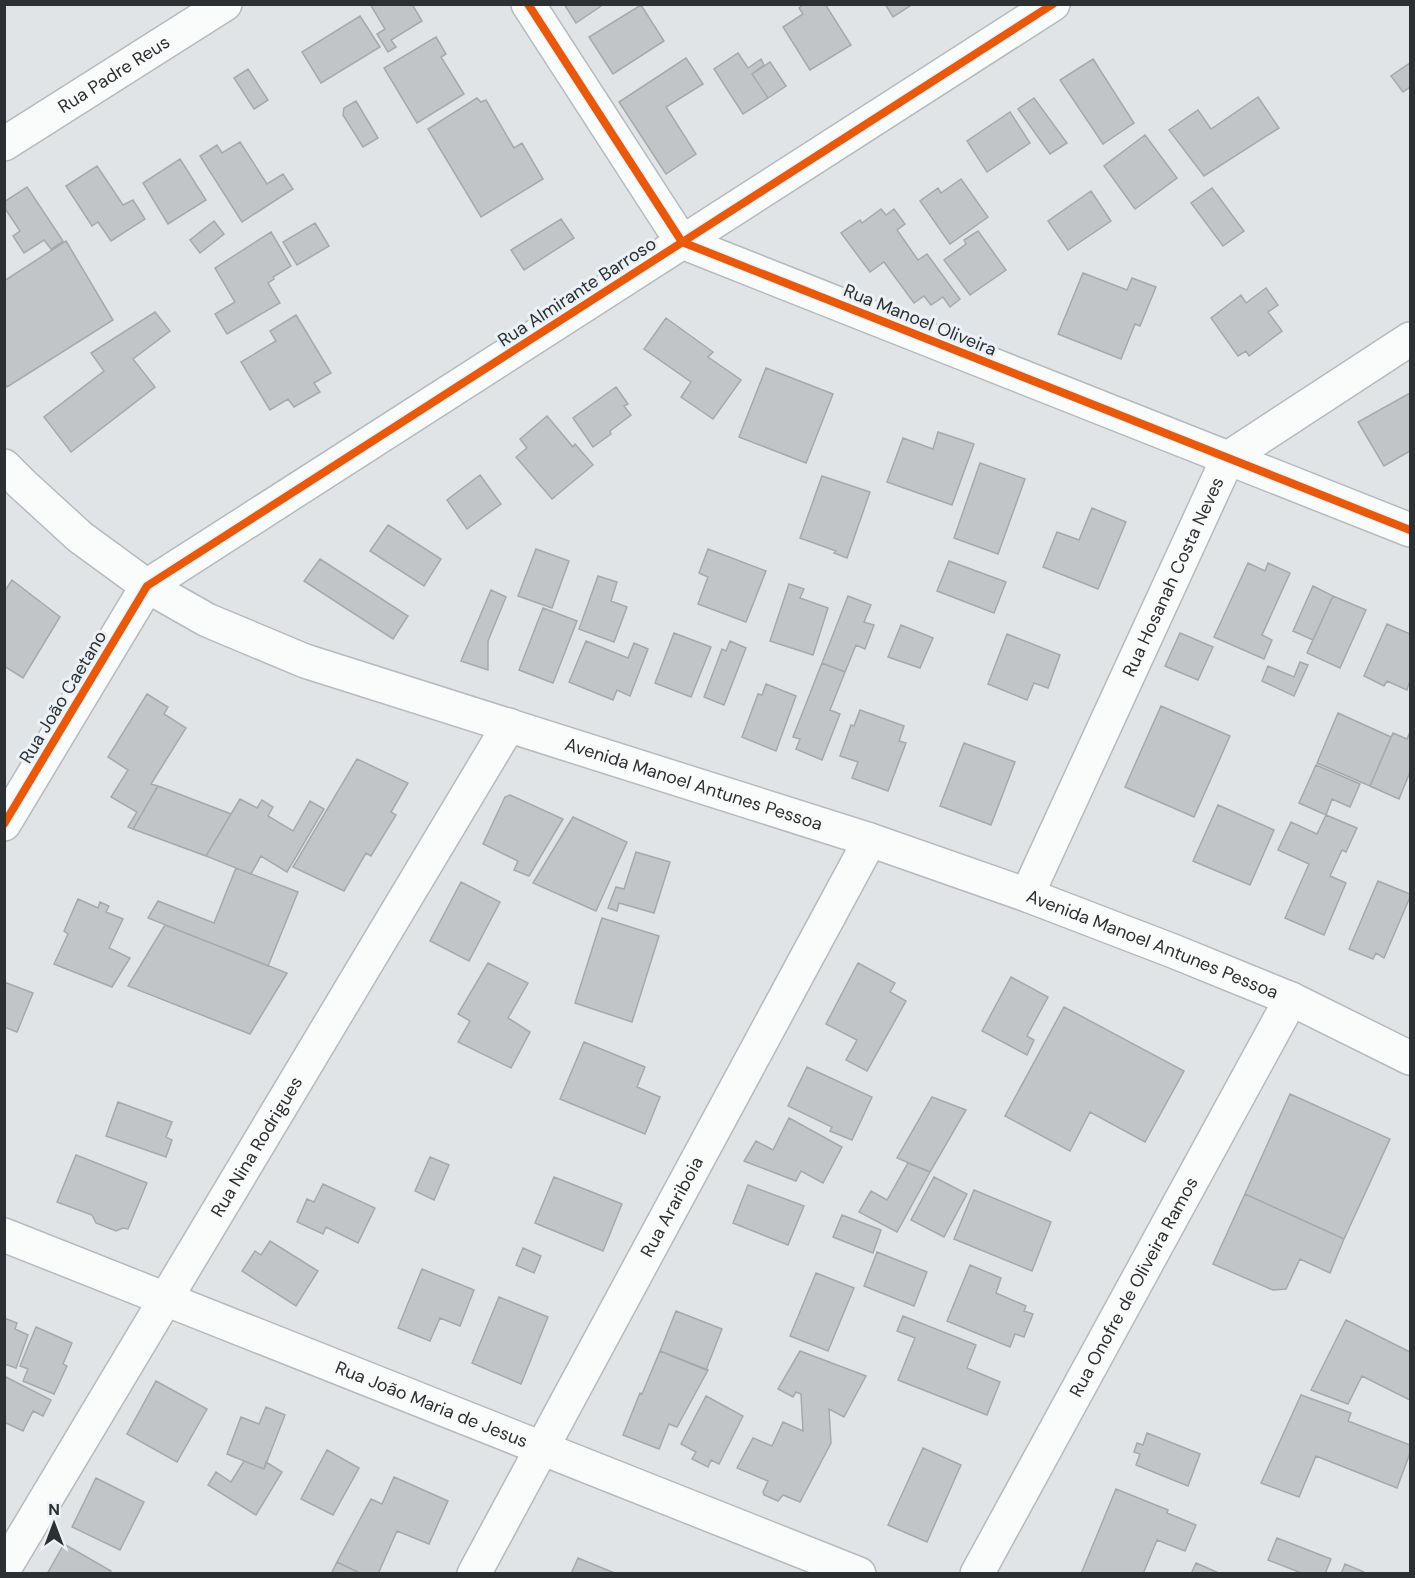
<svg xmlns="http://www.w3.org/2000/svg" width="1415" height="1578" font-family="'DM Sans',sans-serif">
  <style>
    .building { fill: #c2c5c7; stroke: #a6a9ab; stroke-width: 1.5 }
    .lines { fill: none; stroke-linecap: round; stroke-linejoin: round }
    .street-casing { stroke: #b7babd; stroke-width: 36 }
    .primary-casing { stroke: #b7babd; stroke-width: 36 }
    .street { stroke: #fafbfb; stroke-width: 33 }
    .primary { stroke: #fafbfb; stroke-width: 33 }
    .cycleway-casing { stroke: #eaf2f7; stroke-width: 11 }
    .cycleway { stroke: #e8590c; stroke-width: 8 }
    .labels { text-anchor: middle; stroke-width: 6; stroke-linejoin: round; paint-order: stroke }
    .street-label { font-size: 18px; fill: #2d3032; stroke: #eaf2f7 }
  </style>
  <rect width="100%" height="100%" fill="#e0e4e7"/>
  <!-- building -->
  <path class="building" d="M370,4H412L422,21L391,40L396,47L388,52L377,34L385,29Z
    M564,4H604L576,23Z
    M805,4H825L851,45L810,70L783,27L803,14L799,8Z
    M885,4H913L893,17Z
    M641,5L664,41L613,74L589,37Z
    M360,16L380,47L321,83L302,52Z
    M436,37L446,54L441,57L464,94L417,123L384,68Z
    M738,53L748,68L761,59L764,65L752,74L768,98L743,114L714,69Z
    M686,58L703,84L666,107L696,154L666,174L619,102Z
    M1093,59L1134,123L1103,144L1060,80Z
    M770,62L786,86L768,98L752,74Z
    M1410,63V87L1403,92L1391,76Z
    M248,69L268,100L254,109L234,78Z
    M1258,97L1279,128L1204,176L1169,130L1198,110L1211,129Z
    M477,98L481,102L486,100L514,148L522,143L543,179L481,217L428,129Z
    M1034,98L1067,143L1050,154L1018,109Z
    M356,101L378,138L363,147L343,115L344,108Z
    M1010,112L1030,143L987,172L967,141Z
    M1145,135L1177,178L1135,209L1104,166Z
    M240,142L267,184L283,174L293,189L242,222L200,156L217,145L222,153Z
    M180,159L206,200L168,224L143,183Z
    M97,166L123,205L133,200L145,219L111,241L98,222L92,226L66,186Z
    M961,179L988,217L950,244L920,201L938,188L941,193Z
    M27,187L63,241L51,249L44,240L24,253L13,236L20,231L4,207V202Z
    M1212,188L1244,231L1223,246L1191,203Z
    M1091,191L1111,221L1068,250L1048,221Z
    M881,209L886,215L894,209L905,224L897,230L918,260L927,254L960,299L950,307L943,297L931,305L924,296L914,303L884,262L870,272L841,233L860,220L862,223Z
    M561,219L574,238L524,270L511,250Z
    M214,221L224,234L200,253L190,240Z
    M315,223L329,246L297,265L283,242Z
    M978,231L1006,270L970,295L944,260L966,244L964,240Z
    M271,232L291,266L273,277L274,279L268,283L280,303L227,334L215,314L235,302L215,268Z
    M66,241L113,320L7,387L4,383V281Z
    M1083,273L1127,290L1132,278L1156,287L1140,326L1135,324L1121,359L1058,334Z
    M1266,288L1278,305L1268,312L1282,331L1249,356L1246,351L1238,356L1211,318L1241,295L1246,303Z
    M155,312L170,331L133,359L155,387L71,452L44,417L104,371L91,353Z
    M296,315L331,373L314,383L320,392L294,407L288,399L270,410L241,362L276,341L270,331Z
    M666,318L713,352L708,357L741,380L713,419L681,397L691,382L644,349Z
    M766,368L833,394L806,463L739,437Z
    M616,387L628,404L624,406L631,415L610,431L611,434L593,447L573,418Z
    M1410,393V451L1384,466L1358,422Z
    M547,416L573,447L575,444L593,465L552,499L516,457L527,448L520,439Z
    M938,432L974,444L952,505L887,482L903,438L933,449Z
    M980,463L1025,479L998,554L954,538Z
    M480,475L501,504L467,529L447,500Z
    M822,476L870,492L847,558L834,553L836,551L800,538Z
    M1092,508L1126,522L1098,589L1043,567L1057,532L1079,540Z
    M388,525L441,559L424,586L370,551Z
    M536,549L569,561L552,608L518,596Z
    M708,549L766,571L746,622L698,604L708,577L699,573Z
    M320,559L408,616L393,639L304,581Z
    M949,561L1006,582L994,613L937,591Z
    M1248,563L1265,571L1268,563L1290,573L1262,635L1272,640L1264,659L1214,637Z
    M598,576L617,582L611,601L627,607L614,642L579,629Z
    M12,580L60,617L23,678L4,666V592Z
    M789,584L804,589L800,598L828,608L813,655L770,641Z
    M1313,586L1333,596L1313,640L1293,631Z
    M491,590L506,597L488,641V670L461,661Z
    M848,596L871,605L864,622L874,625L865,649L856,645L845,672L822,663Z
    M1333,596L1366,610L1340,668L1307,653Z
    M543,608L577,621L553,683L519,670Z
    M1387,624L1410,634V680L1407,690L1387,681L1384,686L1364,676Z
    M901,625L933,638L920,668L888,657Z
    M674,633L711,647L691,697L655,683Z
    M1180,633L1213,647L1198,680L1165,666Z
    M1007,634L1060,655L1048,688L1034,683L1027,700L988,684Z
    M586,641L628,658L634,643L648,649L630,696L617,690L613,700L569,682Z
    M730,641L746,648L724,705L704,697L722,649L726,651Z
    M1300,662L1308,665L1294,696L1262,681L1268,666L1294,677Z
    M822,663L845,672L830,710L840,714L822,760L796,749L800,739L793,737Z
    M766,684L796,696L776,751L742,737L758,694L762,695Z
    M147,694L168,707L164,714L186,728L151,784L158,786L133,829L128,827L137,812L111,797L128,770L108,757Z
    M1161,706L1230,736L1194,817L1125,787Z
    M860,710L904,726L899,741L906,743L888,791L852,778L858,762L840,756L851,725L854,726Z
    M1338,713L1391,737L1370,786L1317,763Z
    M1410,732V772L1399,799L1370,786L1393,733L1407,739Z
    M964,743L1015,762L991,825L940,806Z
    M357,759L408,783L391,812L396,815L371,856L366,853L344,891L293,867Z
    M1316,765L1360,784L1350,807L1332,799L1326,815L1299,803Z
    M158,786L231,814L206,856L133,829Z
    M510,795L563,819L529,876L514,870L518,861L483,844L505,797Z
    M240,799L257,808L262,800L273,807L268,816L293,831L310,801L324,809L287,872L261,856L251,874L206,856Z
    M1218,805L1274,830L1250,885L1193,861Z
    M1326,815L1357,828L1346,852L1342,850L1330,876L1346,883L1324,935L1285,918L1309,864L1278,850L1291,822L1317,834Z
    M573,817L627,842L596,911L533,883Z
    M636,852L670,862L654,913L619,903L617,911L608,908L616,887L624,889Z
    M236,868L298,892L268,966L148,918L158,901L214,923Z
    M1378,881L1410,894V897L1384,958L1376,953L1373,959L1349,949Z
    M461,882L500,902L469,961L430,941Z
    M78,899L98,908L100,902L109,906L106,912L123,919L109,948L130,958L112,987L54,964L68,934L64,931Z
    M602,918L659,936L632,1022L575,1003Z
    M165,925L287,973L250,1034L128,986Z
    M488,963L528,983L508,1018L530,1032L511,1068L458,1042L470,1021L458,1014Z
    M858,963L895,983L890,992L906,1001L867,1071L846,1060L857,1040L826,1024Z
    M1011,977L1048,997L1027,1036L1034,1040L1027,1055L982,1031Z
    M4,982L33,993L17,1032L4,1027Z
    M1064,1007L1184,1071L1145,1142L1090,1112L1070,1151L1005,1116Z
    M584,1042L645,1067L637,1087L660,1097L645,1134L560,1099Z
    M807,1067L872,1097L852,1140L830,1131L832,1127L788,1106Z
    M1290,1094L1390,1139L1344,1239L1245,1194Z
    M932,1097L966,1110L930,1172L897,1158Z
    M118,1102L172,1122L166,1137L172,1140L166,1157L106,1136Z
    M789,1118L842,1147L823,1183L801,1171L796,1181L744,1161L756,1141L773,1150Z
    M76,1155L147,1183L128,1229L123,1228L116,1231L96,1223L92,1215L57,1202Z
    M430,1157L449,1165L434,1200L415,1191Z
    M908,1163L930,1172L897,1232L859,1212L871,1191L887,1200Z
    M554,1177L622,1204L603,1251L535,1223Z
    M934,1177L967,1194L944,1237L911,1220Z
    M323,1184L375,1208L358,1243L326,1227L323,1234L297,1222L307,1199L314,1202Z
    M748,1185L804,1206L788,1245L733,1223Z
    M974,1190L1051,1222L1032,1271L954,1239Z
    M1245,1194L1344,1239L1330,1273L1300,1259L1286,1289L1273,1290L1213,1264Z
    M842,1215L881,1230L873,1253L833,1237Z
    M270,1241L318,1271L296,1306L242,1271L255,1251L261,1255Z
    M523,1248L541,1256L534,1273L516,1265Z
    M877,1252L927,1272L914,1306L864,1286Z
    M970,1265L1001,1278L996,1293L1026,1306L1024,1311L1033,1314L1024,1337L1015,1334L1010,1347L947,1321Z
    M422,1269L474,1290L460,1326L440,1318L430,1341L398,1328Z
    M816,1273L854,1288L828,1351L790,1336Z
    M499,1297L548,1317L521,1384L472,1363Z
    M676,1311L722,1329L706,1370L660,1351Z
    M903,1316L976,1345L967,1368L1000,1382L987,1415L898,1380L915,1338L897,1331Z
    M4,1318L17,1323L15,1329L28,1335L16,1368L4,1364Z
    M1346,1320L1410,1352V1400L1362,1376L1348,1404L1311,1390Z
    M36,1327L72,1343L63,1364L67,1366L54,1394L23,1381L28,1369L20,1366Z
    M660,1351L708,1370L677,1427L669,1424L659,1449L623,1435L640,1393L642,1394Z
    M800,1351L866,1376L844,1417L829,1409L831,1443L800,1502L783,1495L778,1501L764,1495L763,1492L768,1481L737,1468L753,1438L772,1446L783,1422L803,1431L801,1394L796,1392L793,1397L778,1389Z
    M4,1376L51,1400L43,1416L33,1411L23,1431L4,1422Z
    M156,1381L207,1409L177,1462L127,1434Z
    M1301,1395L1351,1413L1348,1421L1410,1445V1453L1397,1488L1316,1456L1299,1497L1261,1483Z
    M706,1396L743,1416L719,1464L711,1460L708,1467L692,1459L696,1452L681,1444Z
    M266,1407L285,1415L264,1469L227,1454L241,1417L259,1424Z
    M1147,1433L1200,1454L1188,1486L1136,1465L1140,1454L1134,1452L1137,1443L1143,1445Z
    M923,1448L961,1465L927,1542L888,1525Z
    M327,1450L359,1468L333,1515L301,1499Z
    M244,1461L264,1469L266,1462L282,1472L256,1515L208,1485L216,1472L231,1482Z
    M394,1477L448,1501L429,1544L397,1531L378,1574H362L337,1562L371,1499L382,1504Z
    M96,1478L144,1502L120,1550L72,1527Z
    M1116,1489L1168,1510L1167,1513L1196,1525L1185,1551L1157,1540L1143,1574H1081Z
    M1277,1538L1331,1559L1325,1574H1304L1268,1560Z
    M64,1544L111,1571L109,1574H47Z
    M578,1558L617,1574H571Z
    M337,1562L362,1574H331Z
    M1196,1563L1221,1574H1191Z
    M1345,1564L1364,1572V1574H1341Z"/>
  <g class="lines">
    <defs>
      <g id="street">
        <path d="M528,4L682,242L1410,530"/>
        <path id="s1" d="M4,144L225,4"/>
        <path d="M4,824L147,586L1053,4"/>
        <path id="s2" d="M1027,895L1228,458L1410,339"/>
        <path id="s3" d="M4,1235L859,1574"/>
        <path id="s4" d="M4,1569L509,725"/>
        <path id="s5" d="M474,1574L870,840"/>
        <path id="s6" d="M977,1574L1291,999"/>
      </g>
      <g id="primary">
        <path id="s7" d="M4,466L21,483L80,537L147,586L207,620L305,661L870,840L1027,895L1173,951L1291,999L1410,1058"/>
      </g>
    </defs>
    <!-- street casing -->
    <use href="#street" class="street-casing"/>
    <!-- primary casing -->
    <use href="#primary" class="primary-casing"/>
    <!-- street -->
    <use href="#street" class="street"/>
    <!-- primary -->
    <use href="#primary" class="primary"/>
    <defs>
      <path id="cycleway" d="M528,4L682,242L1410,530
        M4,824L147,586L1053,4"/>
    </defs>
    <!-- cycleway casing -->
    <use href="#cycleway" class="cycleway-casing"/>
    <!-- cycleway -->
    <use href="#cycleway" class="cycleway"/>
  </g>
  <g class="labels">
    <!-- street labels -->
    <g class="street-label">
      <text dy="6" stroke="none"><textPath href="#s1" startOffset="130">Rua Padre Reus</textPath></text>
      <text transform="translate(577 292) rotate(-33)" y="6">Rua Almirante Barroso</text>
      <text transform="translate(920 320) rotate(22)" y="6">Rua Manoel Oliveira</text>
      <text dy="6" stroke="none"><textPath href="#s2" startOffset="350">Rua Hosanah Costa Neves</textPath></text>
      <text transform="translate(63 697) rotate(-59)" y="6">Rua João Caetano</text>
      <text dy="6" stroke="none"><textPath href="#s7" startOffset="770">Avenida Manoel Antunes Pessoa</textPath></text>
      <text dy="6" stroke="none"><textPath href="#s7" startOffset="1256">Avenida Manoel Antunes Pessoa</textPath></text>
      <text dy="6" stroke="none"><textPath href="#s4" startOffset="492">Rua Nina Rodrigues</textPath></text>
      <text dy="6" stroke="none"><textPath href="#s5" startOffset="417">Rua Arariboia</textPath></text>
      <text dy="6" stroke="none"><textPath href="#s6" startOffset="327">Rua Onofre de Oliveira Ramos</textPath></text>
      <text dy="6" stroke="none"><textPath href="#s3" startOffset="460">Rua João Maria de Jesus</textPath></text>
    </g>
  </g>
  <!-- border -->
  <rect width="1415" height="1578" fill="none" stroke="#2d3032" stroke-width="12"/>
  <!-- north arrow -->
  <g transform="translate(54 1524)" stroke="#eaf2f7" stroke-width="4.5" paint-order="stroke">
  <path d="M0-4.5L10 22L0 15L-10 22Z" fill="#2d3032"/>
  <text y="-9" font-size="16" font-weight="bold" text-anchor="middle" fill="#2d3032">N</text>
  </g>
</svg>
